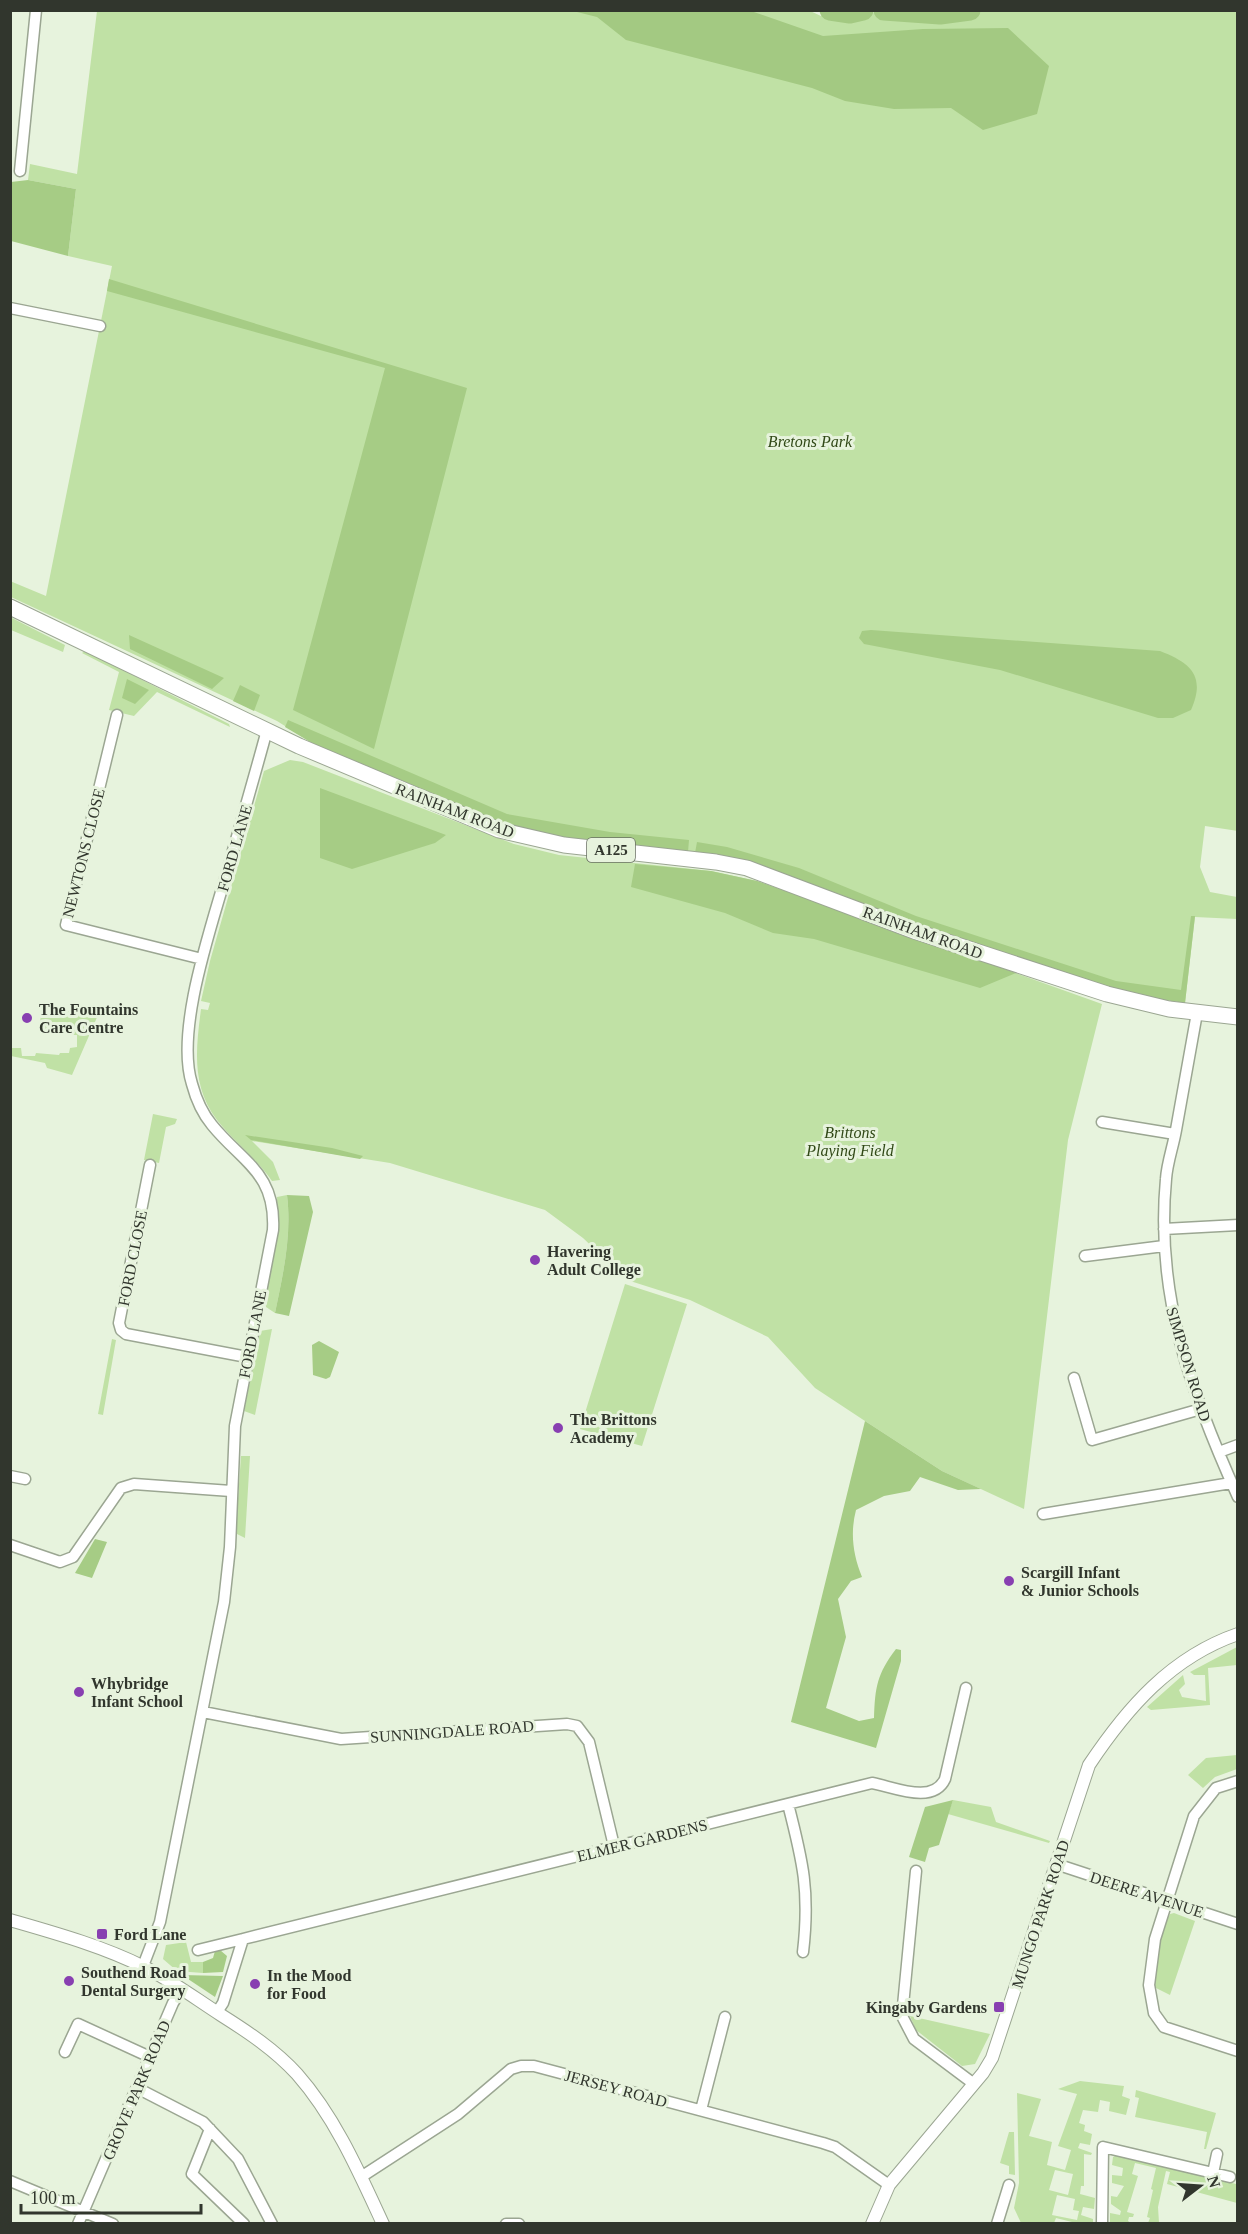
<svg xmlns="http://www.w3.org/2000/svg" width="1248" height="2234" font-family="Georgia,serif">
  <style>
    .green { fill: #c0e1a5; fill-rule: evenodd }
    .forest { fill: #a6cc85 }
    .water { fill: #a3c982 }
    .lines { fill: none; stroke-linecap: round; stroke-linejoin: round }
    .river { stroke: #a3c982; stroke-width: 21 }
    .minor-casing { stroke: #9ba692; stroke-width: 13 }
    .tertiary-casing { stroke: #9ba692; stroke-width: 14 }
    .primary-casing { stroke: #9ba692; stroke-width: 17 }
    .minor { stroke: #fff; stroke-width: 10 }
    .tertiary { stroke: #fff; stroke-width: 12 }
    .primary { stroke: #fff; stroke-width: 15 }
    .poi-dot { fill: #883fb1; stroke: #e7f3dd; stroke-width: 2 }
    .labels { text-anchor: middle; stroke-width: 6; stroke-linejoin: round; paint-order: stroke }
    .shield { fill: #e7f3dd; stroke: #686f62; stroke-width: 1.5 }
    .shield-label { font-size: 15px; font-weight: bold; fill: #31362d }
    .park-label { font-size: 16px; font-style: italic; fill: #314917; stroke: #e7f3dd }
    .street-label { font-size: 16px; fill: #31362d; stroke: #e7f3dd }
    .poi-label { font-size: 16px; font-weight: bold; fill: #31362d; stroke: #e7f3dd; text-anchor: start }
  </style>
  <rect width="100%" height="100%" fill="#e7f3dd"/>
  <!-- green -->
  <path class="green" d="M808,10L821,16L907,10L1237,11L1238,831L1205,826L1200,867L1210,892L1237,897V919L1195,917L1185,1003L915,925L769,868L719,855L548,835L312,743L277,721L11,597L10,581L46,596L112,266L68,256L76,189L28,180L30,164L77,174L97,11Z
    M10,617L65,645L63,652L11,630Z
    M85,651L229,724L230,727L157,692L134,716L109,710L119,672L82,653Z
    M290,760L303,762L514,844L559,855L711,871L757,881L1102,1004L1068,1140L1024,1509L942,1471L865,1421L815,1388L768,1337L690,1300L627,1280L583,1238L545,1210L390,1163L252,1141L273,1162L280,1180L272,1181C256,1158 234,1142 217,1120C191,1086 196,1048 201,1009L208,1010L210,1003L201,1001L210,961L264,771Z
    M11,1007L12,1048H21L22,1056H35L36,1053L59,1055L60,1053H69L70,1048L77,1047V1035H73V1031L49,1028L40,1030L41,1007L98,1015L72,1075L47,1068L45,1063L11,1056Z
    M153,1114L177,1119L175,1124L166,1127L159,1163L144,1160Z
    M287,1195C292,1236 283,1274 275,1313L266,1307L264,1302L278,1227L277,1197Z
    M625,1284L687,1304L642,1446L580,1429Z
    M272,1329L255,1415L244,1411L260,1331Z
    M112,1339L116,1340L103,1415L98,1414Z
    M241,1456H250L245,1538L237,1534L236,1528Z
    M1237,1647V1665L1208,1668L1210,1705L1151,1710L1147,1707L1183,1675L1185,1684L1179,1690L1182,1697L1206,1701L1205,1675H1194L1190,1672Z
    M1237,1755V1769L1215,1777L1203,1788L1188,1775L1206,1758Z
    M953,1800L991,1807L996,1822L1050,1841L1049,1843L948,1814Z
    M1174,1913L1195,1921L1170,1995L1154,1987C1155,1963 1157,1936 1170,1914Z
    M186,1942L191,1962H203V1973L177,1971L163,1959L166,1945Z
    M910,2016L990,2034L975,2064L962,2066L916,2030Z
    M1080,2081L1124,2086L1122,2096L1130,2099L1126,2115L1109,2111L1110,2102L1100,2100L1098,2112L1083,2110L1079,2123L1085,2125L1084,2131L1092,2134L1090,2145L1080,2143L1078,2148L1092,2153L1091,2155L1084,2154V2186H1081L1080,2194L1095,2198L1094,2209L1083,2207L1081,2215L1093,2219V2223H1076L1056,2218L1054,2223H1021L1014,2208L1019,2183L1017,2093L1041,2099L1029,2136L1052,2142L1047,2165L1065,2170L1071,2150L1058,2146L1077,2094L1058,2089ZM1055,2170L1073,2174L1068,2195L1049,2190ZM1057,2195L1075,2199L1073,2210L1079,2211L1077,2220L1052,2215Z
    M1136,2090L1216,2113L1206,2149H1204L1207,2132L1135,2117L1139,2098L1135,2097Z
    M1009,2132H1014L1015,2175L1009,2174V2166L1000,2163Z
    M1119,2154L1236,2184L1237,2180V2203L1167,2184L1170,2172L1166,2171L1158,2207L1159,2223H1148L1150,2218L1147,2217L1153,2190L1151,2189L1156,2168L1135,2163L1132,2174L1138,2176L1127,2212L1134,2214L1133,2217H1129L1128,2221L1131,2223L1110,2222V2213L1120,2215L1121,2211L1111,2204V2196L1117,2197L1124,2186L1112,2183V2175L1122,2176L1123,2168L1112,2165L1113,2157Z"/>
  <!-- forest -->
  <path class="forest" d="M28,180L76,189L68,256L11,241V182Z
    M109,279L467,388L374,749L293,710L385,368L107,291Z
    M871,630L1160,651C1191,663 1206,676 1191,710L1173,718H1158L1000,670L864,644L859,638L862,631Z
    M129,635L224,678L212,689L130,649Z
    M127,679L149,690L135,704L122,698Z
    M240,685L260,695L254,711L233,701Z
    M288,720L507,814L610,832L689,840L688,852L548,835L505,824L312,743L285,727Z
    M320,788L446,835L435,843L352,869L320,858Z
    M697,842L727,847L799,868L916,916L1116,981L1181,990L1191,916H1195L1185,1003L1118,993L915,925L769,868L719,855L695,853Z
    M635,864L711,871L757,881L1016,973L980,988L814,939L773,933L725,913L631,887Z
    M245,1135L332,1148L363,1156L360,1159L251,1140Z
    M287,1195L309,1196L313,1212L289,1316L275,1313C283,1274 292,1236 287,1195Z
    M319,1341L339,1352L330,1377L326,1379L313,1375L312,1345Z
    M865,1421L942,1471L981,1489L958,1490L920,1477L910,1491L884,1496L856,1510C850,1533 853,1555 862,1577L851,1581L838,1599L846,1637L826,1708L859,1721L874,1718C875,1687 877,1674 896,1649L901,1650V1661L876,1748L791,1722Z
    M95,1539L107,1542L92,1578L75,1573Z
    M953,1800L939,1845L929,1848L925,1862L909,1857L925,1807Z
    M220,1950L227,1956L223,1972L203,1973V1962L213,1958L215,1951Z
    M182,1975L223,1976L215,1997Z"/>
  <!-- water -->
  <path class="water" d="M573,11H751L823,36L923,29L1008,28L1049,66L1037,114L983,130L951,108L894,109L845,101L812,88L626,40L597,17Z"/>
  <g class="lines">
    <!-- river -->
    <path class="river" d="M830,10L850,13L863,10
      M884,10L940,14L970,10"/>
    <defs>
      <path id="minor" d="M20,171L36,10
        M10,308L100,326
        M117,715L66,925L202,959
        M1197,1013C1190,1052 1183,1091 1176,1130C1173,1147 1167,1163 1166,1179C1155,1295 1191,1393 1238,1497
        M1102,1122L1175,1134
        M150,1165L119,1323L121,1330L126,1334L247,1357
        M1164,1229L1238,1225
        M1085,1256L1164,1246
        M1074,1378L1092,1440L1201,1409
        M1219,1452L1238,1445
        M10,1476L25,1479
        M1043,1514L1231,1483
        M10,1545L60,1562L73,1557L121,1488L134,1484L231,1491
        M203,1712L341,1739L567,1724L577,1726L589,1742L614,1846
        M1238,1781L1216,1788L1194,1816L1155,1939L1149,1985L1154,2013L1164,2027L1238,2051
        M788,1804C803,1862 810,1892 803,1952
        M1056,1864L1238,1924
        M916,1871L902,2016L914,2039L974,2084
        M198,1950L243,1939
        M143,1966L160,1922L224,1602L230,1547L235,1426L273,1230C276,1173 243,1163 212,1125C202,1113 196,1099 192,1084C175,1031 211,928 226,875C240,826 254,778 267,730
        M217,2012L223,2003L243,1939L872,1783C894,1787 933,1805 945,1779L966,1688
        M65,2052L78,2024L150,2057
        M137,2088L203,2122L238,2159L272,2224
        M701,2110L725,2017
        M210,2129L192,2174L244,2224
        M1213,2173L1217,2154
        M361,2177L458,2114L511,2069L521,2066H534L823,2143L835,2147L889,2185
        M10,2181L113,2224
        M78,2224L173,2003L181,1990
        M506,2224H519
        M997,2224L1009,2185
        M1102,2224L1103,2147L1230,2177"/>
      <path id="tertiary" d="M10,1920C55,1933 102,1946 144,1967C171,1980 196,1999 221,2015C248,2032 275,2050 297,2074C335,2117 359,2172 383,2224
        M872,2224L889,2185L983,2073L992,2058L1089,1765C1127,1708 1171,1657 1238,1634"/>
      <path id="primary" d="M10,607L299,746L499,830L564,845L716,862L747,868L914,931L1107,994L1169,1009L1238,1017"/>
    </defs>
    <!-- minor casing -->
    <use href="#minor" class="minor-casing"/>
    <!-- tertiary casing -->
    <use href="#tertiary" class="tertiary-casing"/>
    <!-- primary casing -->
    <use href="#primary" class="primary-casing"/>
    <!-- minor -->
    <use href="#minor" class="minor"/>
    <!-- tertiary -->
    <use href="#tertiary" class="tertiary"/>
    <!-- primary -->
    <use href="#primary" class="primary"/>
  </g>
  <!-- markers -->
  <g class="poi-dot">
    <circle cx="27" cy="1018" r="6"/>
    <circle cx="535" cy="1260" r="6"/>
    <circle cx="558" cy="1428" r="6"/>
    <circle cx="1009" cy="1581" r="6"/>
    <circle cx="79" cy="1692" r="6"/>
    <rect x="96" y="1928" width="12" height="12" rx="3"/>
    <circle cx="69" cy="1981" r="6"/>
    <circle cx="255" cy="1984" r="6"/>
    <rect x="993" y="2001" width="12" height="12" rx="3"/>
  </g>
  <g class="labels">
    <!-- shield labels -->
    <rect class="shield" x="587" y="838" width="48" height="24" rx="4.5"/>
    <g class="shield-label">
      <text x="611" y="855">A125</text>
    </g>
    <!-- park labels -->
    <g class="park-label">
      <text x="810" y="447">Bretons Park</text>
      <text x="850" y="1138">Brittons<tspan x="850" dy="18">Playing Field</tspan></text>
    </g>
    <!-- street labels -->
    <g class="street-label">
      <text transform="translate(455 810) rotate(21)" y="6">RAINHAM ROAD</text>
      <text transform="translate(234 848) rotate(-74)" y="6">FORD LANE</text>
      <text transform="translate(83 853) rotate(-76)" y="6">NEWTONS CLOSE</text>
      <text transform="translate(923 932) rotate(20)" y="6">RAINHAM ROAD</text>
      <text transform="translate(132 1258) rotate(-79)" y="6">FORD CLOSE</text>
      <text transform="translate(252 1334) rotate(-79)" y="6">FORD LANE</text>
      <text transform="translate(1189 1364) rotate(73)" y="6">SIMPSON ROAD</text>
      <text transform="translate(452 1731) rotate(-4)" y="6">SUNNINGDALE ROAD</text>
      <text transform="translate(642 1840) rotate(-14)" y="6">ELMER GARDENS</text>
      <text transform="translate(1147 1894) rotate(18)" y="6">DEERE AVENUE</text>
      <text transform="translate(1040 1914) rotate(-72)" y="6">MUNGO PARK ROAD</text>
      <text transform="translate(616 2088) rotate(15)" y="6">JERSEY ROAD</text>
      <text transform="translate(136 2090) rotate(-67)" y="6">GROVE PARK ROAD</text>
    </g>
    <!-- poi labels -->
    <g class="poi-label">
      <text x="39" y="1015">The Fountains<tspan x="39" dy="18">Care Centre</tspan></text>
      <text x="547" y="1257">Havering<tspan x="547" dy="18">Adult College</tspan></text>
      <text x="570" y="1425">The Brittons<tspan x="570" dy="18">Academy</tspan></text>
      <text x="1021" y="1578">Scargill Infant<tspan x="1021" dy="18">&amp; Junior Schools</tspan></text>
      <text x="91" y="1689">Whybridge<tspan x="91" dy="18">Infant School</tspan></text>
      <text x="114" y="1940">Ford Lane</text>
      <text x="81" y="1978">Southend Road<tspan x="81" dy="18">Dental Surgery</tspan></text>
      <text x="267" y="1981">In the Mood<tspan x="267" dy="18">for Food</tspan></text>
      <text x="987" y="2013" text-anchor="end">Kingaby Gardens</text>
    </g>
  </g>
  <!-- border -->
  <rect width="1248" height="2234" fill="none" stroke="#31362d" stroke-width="24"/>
  <!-- north arrow -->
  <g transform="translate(1200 2186) rotate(73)" stroke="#e7f3dd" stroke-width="4.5" paint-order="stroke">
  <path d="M0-4.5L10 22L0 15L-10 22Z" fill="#31362d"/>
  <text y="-9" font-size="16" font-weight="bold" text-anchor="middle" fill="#31362d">N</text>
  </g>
  <!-- scale -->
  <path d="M21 2204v9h180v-9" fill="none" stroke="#31362d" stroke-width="3"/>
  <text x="30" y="2204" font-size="18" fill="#31362d" stroke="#e7f3dd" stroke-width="4.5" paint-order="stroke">100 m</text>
</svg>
